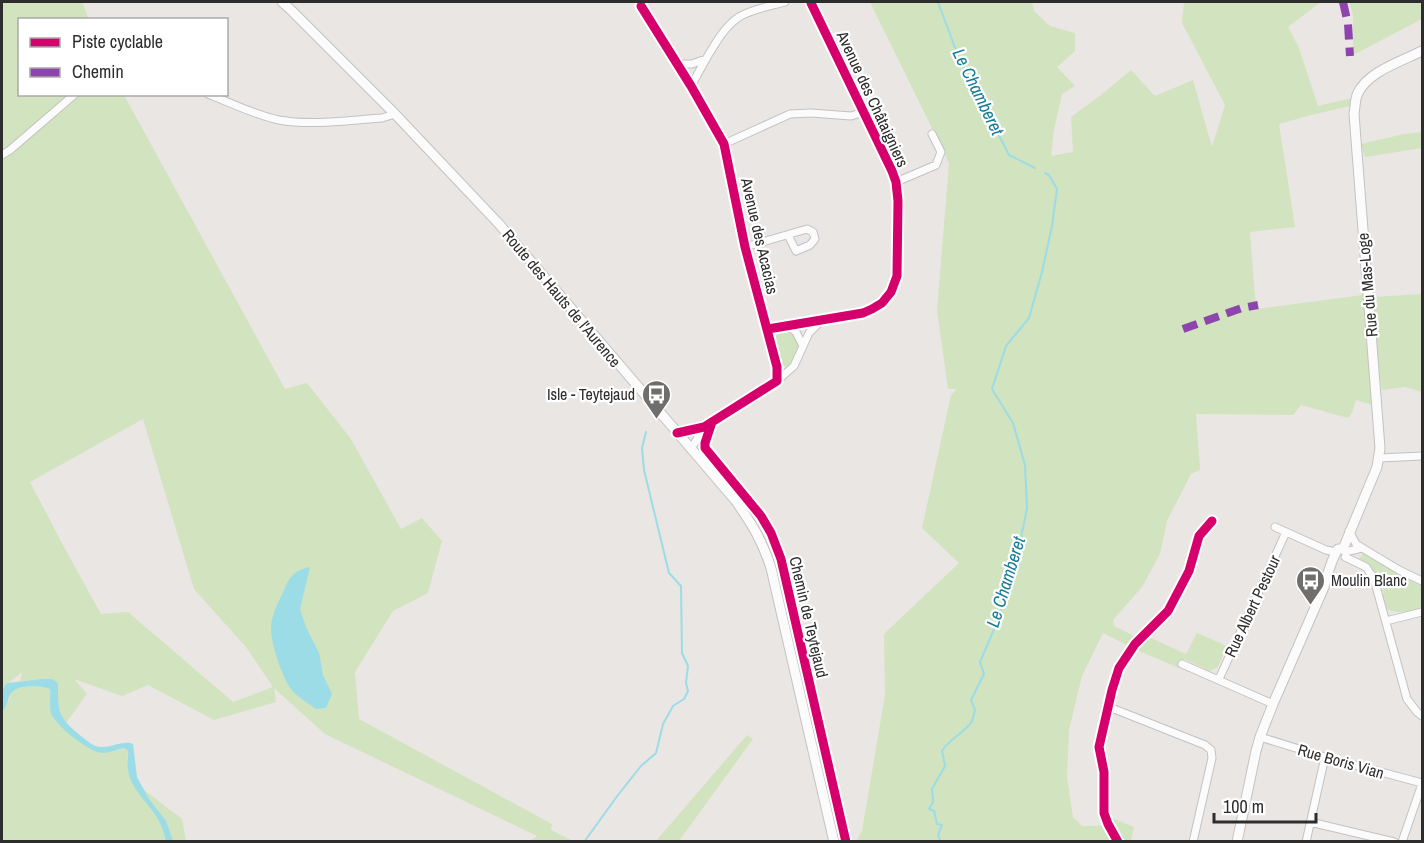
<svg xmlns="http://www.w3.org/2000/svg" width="1424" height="843" font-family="'Archivo Narrow',sans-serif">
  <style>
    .green { fill: #d2e3bf; fill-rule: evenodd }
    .water { fill: #9cdce6 }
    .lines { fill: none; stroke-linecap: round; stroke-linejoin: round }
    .stream { stroke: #9cdce6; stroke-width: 2 }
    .minor-casing { stroke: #c3c2c2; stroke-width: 9 }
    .secondary-casing { stroke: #c3c2c2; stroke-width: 11 }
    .minor { stroke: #fcfbfb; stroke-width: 7 }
    .secondary { stroke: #fcfbfb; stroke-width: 9 }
    .quiet { stroke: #8e44ad; stroke-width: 8; stroke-dasharray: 15 8; stroke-linecap: butt }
    .cycleway-casing { stroke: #fff; stroke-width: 13 }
    .cycleway { stroke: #d6006c; stroke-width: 9 }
    .labels { text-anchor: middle; stroke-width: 4.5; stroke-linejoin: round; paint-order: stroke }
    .street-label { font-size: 16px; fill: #2d2d2d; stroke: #fff }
    .poi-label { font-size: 16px; fill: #2d2d2d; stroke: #fff; text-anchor: end }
    .water-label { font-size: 18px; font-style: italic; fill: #167b98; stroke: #fff }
  </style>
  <rect width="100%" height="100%" fill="#eae6e3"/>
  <!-- green -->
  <path class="green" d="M2,2H82L89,19L20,20V94L124,95L285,389L307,383L351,439L401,529L422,518L442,541L428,593L393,611L355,672L359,719L552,824L551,830L573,841H530L537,836L325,734L274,688L276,702L214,720L148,685L122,696L74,679L87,694L66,723L61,715L52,679L20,681L22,672C15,679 5,683 2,693ZM143,419L194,589L246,647L273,687L233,702L128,612L101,614L64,547L30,482Z
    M870,2H1032L1034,11L1050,26L1075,33V51L1057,67L1075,86L1062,94L1054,129L1051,156L1073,152L1071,117L1101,95L1131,70L1155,96L1193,80L1212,147L1225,105L1182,23L1184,2H1321L1288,27L1299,48L1318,106L1352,98L1350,106L1311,115L1279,124L1295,227L1250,232L1256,309L1363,295L1372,405L1356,400L1352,413L1348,418L1301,405L1293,415L1196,414L1200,470L1191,474L1167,521L1160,554L1142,587L1113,620L1114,626L1136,637L1151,638L1186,654L1197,633L1227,646L1218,667L1210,671L1184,659L1179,668L1139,651L1103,633L1082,676L1069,730L1067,777L1073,817L1082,826C1094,826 1103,827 1114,819L1134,827L1131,841L856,842L862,831L885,695L884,634L959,563L922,528L951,395L957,389H948L937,310L949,163Z
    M1349,2H1422V19L1353,55V15Z
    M1422,132V148L1365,157L1361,144L1404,134Z
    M1422,294V392L1405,387L1382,390L1378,360L1373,297Z
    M789,329L793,332L800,346L791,365L787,367L782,365C777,351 766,332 789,329Z
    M1363,552L1384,564V566L1419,585L1421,583L1422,584V608C1412,611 1391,617 1384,605C1382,602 1382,598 1382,595L1384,593L1380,581H1378L1372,569L1359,560Z
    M32,686L47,687L50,689L53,718L77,740L109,752L126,748L128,751L127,767L131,780L182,819L186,841L2,842V711C17,694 1,690 32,686Z
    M747,735L753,739L679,841H656Z"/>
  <!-- water -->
  <path class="water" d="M310,567L300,609L306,627L319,653L323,675L332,694L326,708L316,709C308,703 297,697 291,689C282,676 272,647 271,631C270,621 277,603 282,595C289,578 292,571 310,567Z
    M43,679H52L58,683C58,713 58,717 81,736C88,741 93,747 101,747C112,748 123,740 133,744L137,777L149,799L166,821L173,841H166C164,834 162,826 158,819C149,803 131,790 128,770C126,764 129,757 128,751L125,748C117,749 106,755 98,752C87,750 54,724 51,713C49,706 51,697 50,689C41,685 15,684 10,695C7,701 8,706 2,711C1,701 0,691 7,683Z"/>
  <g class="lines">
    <!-- stream -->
    <path class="stream" d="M938,2L957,53L1009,155L1035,168
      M584,842L618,795L641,766L656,753L663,724L673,706L684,699L688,691L686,683L688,666L682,653L681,586L669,573L644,470L642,448L646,432
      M941,842L938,835L942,825L937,824L934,811L929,809L933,802L932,789L945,766L942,751C950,738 965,733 972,721C973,717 974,714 975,710L971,700L984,674L980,662L998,620L1018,553L1027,508L1025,465L1013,423L992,389L1006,346L1029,318L1042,272L1052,226L1057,189L1049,175L1045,173"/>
    <defs>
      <path id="minor" d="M641,6L691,86L724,144L745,247L777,367V381L704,427L677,433
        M706,59C715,44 724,27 739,17C752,9 770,6 785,2
        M677,64H692L706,59L691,86
        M208,94C231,103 255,115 279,120C312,126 349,120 382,118L395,114
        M724,144L790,114L811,113L851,116L864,112
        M2,155L10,150L75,94
        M896,182L936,165L941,152L932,134
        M745,247L807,229L813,232L815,239L810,245L796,251L788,235
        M789,326L796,332L803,346
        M768,329L863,313L872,309L882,303L891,292L897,276L898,201L896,182L892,171L811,3
        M777,381L794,366L809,333L822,320
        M691,449L704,427
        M1380,458L1422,456
        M1275,527L1326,550L1336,552
        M1349,531L1356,544L1364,549L1399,570L1422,581
        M1345,552L1362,548
        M1345,557L1366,567L1374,579L1407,699L1417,712L1422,716
        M1386,621L1422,612
        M1182,664L1273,704
        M1219,679L1286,532
        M1109,707L1205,745L1211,750L1212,758L1193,842
        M1260,737L1325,757L1422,783
        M1310,822L1394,842
        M1118,842L1108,824L1104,813V772L1099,747L1112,690L1119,668L1135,644L1168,611L1189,571L1199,536L1212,521
        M1306,842L1325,757
        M1402,842L1422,784"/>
      <path id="secondary" d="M282,2L292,11L395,114L499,224L735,500C752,524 762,540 771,568L834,842
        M1343,549L1377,467L1380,448L1354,114C1355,108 1355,101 1357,95C1366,72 1402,61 1422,51
        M1237,842L1256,751L1260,737L1273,704L1324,587C1327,576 1332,558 1338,549H1343"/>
    </defs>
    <!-- minor casing -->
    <use href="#minor" class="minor-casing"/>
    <!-- secondary casing -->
    <use href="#secondary" class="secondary-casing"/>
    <!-- minor -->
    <use href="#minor" class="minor"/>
    <!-- secondary -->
    <use href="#secondary" class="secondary"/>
    <!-- quiet -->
    <path class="quiet" d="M1343,2L1348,24L1350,56
      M1183,329L1242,308L1258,305"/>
    <defs>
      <path id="cycleway" d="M641,6L691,86L724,144L745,247L777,367V381L704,427L677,433
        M768,329L863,313L872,309L882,303L891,292L897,276L898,201L896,182L892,171L811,3
        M712,422L705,443V448L761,516L771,533L781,559L846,842
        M1118,842L1108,824L1104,813V772L1099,747L1112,690L1119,668L1135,644L1168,611L1189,571L1199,536L1212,521"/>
    </defs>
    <!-- cycleway casing -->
    <use href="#cycleway" class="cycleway-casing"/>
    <!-- cycleway -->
    <use href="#cycleway" class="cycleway"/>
  </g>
  <!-- icons -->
  <defs>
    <symbol id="bus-pin" viewBox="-11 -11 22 30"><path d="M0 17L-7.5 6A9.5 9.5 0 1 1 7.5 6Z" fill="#6f6e6d" stroke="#fff"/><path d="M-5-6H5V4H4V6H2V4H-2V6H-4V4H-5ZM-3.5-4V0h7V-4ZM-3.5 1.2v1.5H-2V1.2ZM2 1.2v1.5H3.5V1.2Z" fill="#fff"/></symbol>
  </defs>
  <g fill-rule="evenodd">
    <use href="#bus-pin" x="640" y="378" width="33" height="45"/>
    <use href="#bus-pin" x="1294" y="564" width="33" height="45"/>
  </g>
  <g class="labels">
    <!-- street labels -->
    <g class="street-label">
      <text transform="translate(873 99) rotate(65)" y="6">Avenue des Châtaigniers</text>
      <text transform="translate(760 236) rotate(77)" y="6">Avenue des Acacias</text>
      <text transform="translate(1367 285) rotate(-95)" y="6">Rue du Mas-Loge</text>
      <text transform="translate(562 298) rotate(50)" y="6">Route des Hauts de l'Aurence</text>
      <text transform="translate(1252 606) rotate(-65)" y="6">Rue Albert Pestour</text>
      <text transform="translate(809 617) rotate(77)" y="6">Chemin de Teytejaud</text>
      <text transform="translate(1341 761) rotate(16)" y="6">Rue Boris Vian</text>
    </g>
    <!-- poi labels -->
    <g class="poi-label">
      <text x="635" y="400">Isle - Teytejaud</text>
      <text x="1331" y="586" text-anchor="start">Moulin Blanc</text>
    </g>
    <!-- water labels -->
    <g class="water-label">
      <text transform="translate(978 92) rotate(64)" y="6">Le Chamberet</text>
      <text transform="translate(1006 582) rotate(-73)" y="6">Le Chamberet</text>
    </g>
  </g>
  <!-- border -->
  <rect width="1424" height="843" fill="none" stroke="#2d2d2d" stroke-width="6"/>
  <!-- legend -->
  <rect x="18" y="18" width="210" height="78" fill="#ffffff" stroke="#ababab" stroke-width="1.5"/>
  <rect x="30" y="38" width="30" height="9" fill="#d6006c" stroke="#ababab" stroke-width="1.5"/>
  <text x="72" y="48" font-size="18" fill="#2d2d2d">Piste cyclable</text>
  <rect x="30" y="68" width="30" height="9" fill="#8e44ad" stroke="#ababab" stroke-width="1.5"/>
  <text x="72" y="78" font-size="18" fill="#2d2d2d">Chemin</text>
  <!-- scale -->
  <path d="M1214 813v9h102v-9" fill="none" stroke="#2d2d2d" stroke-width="3"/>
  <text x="1223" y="813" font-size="18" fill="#2d2d2d" stroke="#ffffff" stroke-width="4.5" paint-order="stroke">100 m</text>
</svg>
